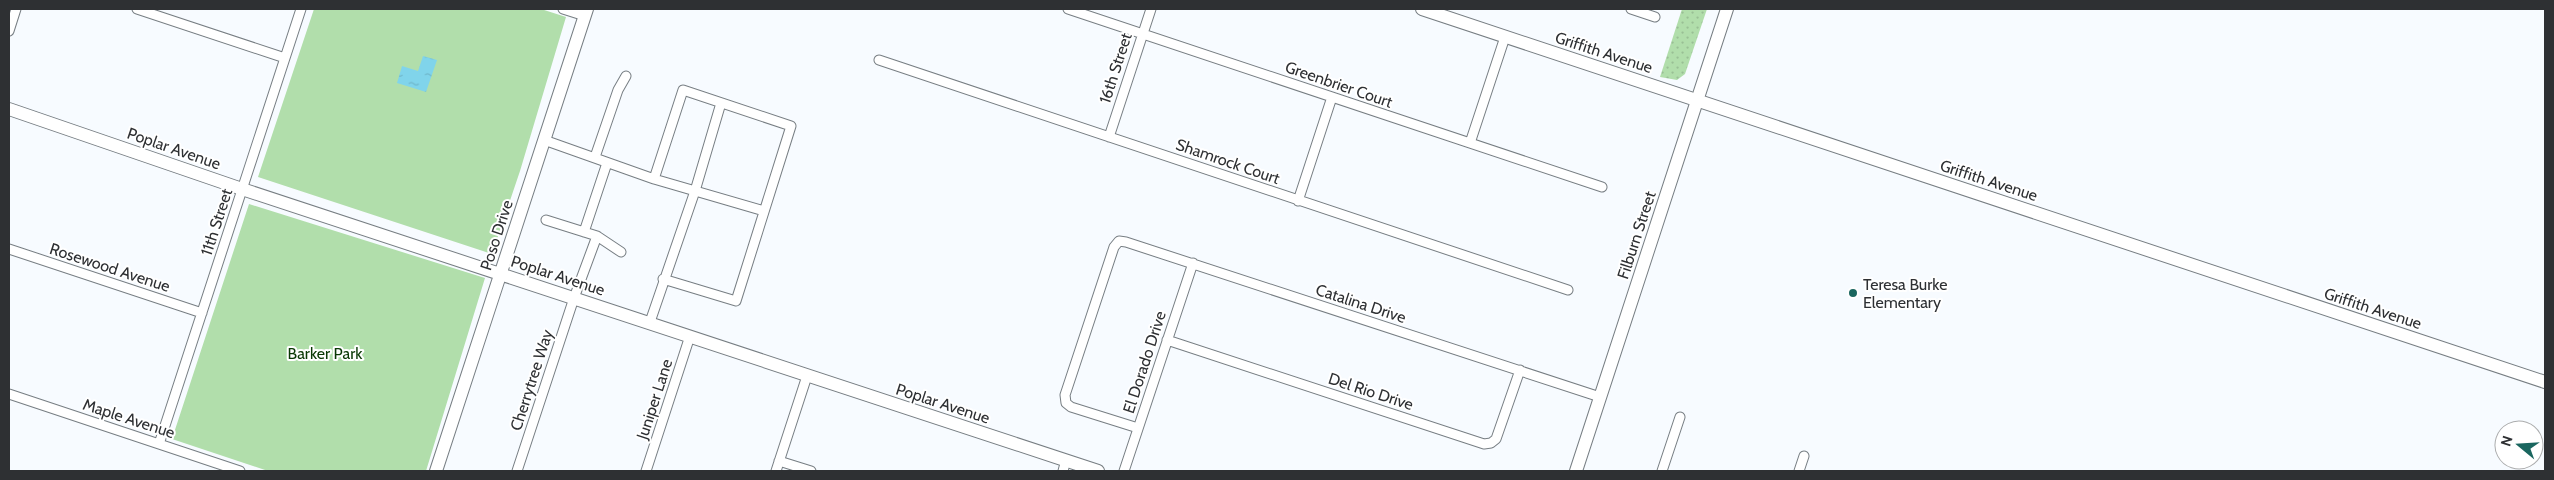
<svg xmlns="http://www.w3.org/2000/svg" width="2554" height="480" font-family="Cabin,sans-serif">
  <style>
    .grass { fill: url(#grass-dots) }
    .green { fill: #b1deab }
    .water { fill: url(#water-ripples) }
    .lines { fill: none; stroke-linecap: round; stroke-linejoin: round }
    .street-casing { stroke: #777e83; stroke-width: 11 }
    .secondary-casing { stroke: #777e83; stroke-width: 14 }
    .street { stroke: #fff; stroke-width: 9 }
    .secondary { stroke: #fff; stroke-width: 12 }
    .poi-dot { fill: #1a665f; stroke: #fff; stroke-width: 2 }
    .labels { text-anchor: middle; stroke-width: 4; stroke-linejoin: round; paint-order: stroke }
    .street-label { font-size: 16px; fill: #2e3033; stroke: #fff }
    .poi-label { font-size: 16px; fill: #2e3033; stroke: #fff; text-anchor: start }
    .park-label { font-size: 16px; fill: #093804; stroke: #fff }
  </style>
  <defs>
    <pattern id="grass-dots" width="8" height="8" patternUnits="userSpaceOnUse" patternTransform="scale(1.25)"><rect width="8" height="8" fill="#b1deab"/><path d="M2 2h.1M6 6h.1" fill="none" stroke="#99bf94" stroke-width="1.8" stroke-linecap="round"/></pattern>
    <pattern id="water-ripples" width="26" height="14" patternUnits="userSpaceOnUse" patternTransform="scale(1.25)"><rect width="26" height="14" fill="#80d4eb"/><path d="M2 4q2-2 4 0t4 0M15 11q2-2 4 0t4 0" fill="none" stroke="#6fb6ca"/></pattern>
  </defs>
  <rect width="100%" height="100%" fill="#f7fbff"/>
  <!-- grass -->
  <path class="grass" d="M1682,9H1707L1685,74L1677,80L1660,77Z"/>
  <!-- green -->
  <path class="green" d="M314,9H541L566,17L520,171L492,254L258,177Z
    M249,204L485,278L426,471H268L172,439Z"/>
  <!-- water -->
  <path class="water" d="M423,56L437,60L426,92L397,83L402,66L418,71Z"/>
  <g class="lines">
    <defs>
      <path id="street" d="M137,9L285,58
        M563,9L585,16
        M1068,9L1602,187
        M1631,9L1655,17
        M9,31L16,9
        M879,60L1568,290
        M1109,137L1151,9
        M544,140L654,179L764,211
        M1470,143L1505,37
        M595,157L618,90L626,76
        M654,179L683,90L791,126L736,301L663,279
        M1298,201L1332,97
        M546,220L597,236L621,252
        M584,232L607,163
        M9,249L202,313
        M650,322L695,191L721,103
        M1167,340L1484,444L1491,443L1496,439L1520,370
        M9,394L240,471
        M1138,428L1071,407L1066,403L1065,395L1114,247L1119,241L1126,242L1600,397
        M159,444L301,9
        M779,461L811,471
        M517,471L574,298L597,236
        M646,471L690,336
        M776,471L807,376
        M1063,471L1066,460
        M1124,471L1193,263
        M1662,471L1680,417
        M1799,471L1804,456"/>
      <path id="secondary" d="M1422,9L2545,382
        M9,109L242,189L1098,471
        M436,471L587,9
        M1576,471L1727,9"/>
    </defs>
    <!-- street casing -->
    <use href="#street" class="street-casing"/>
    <!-- secondary casing -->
    <use href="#secondary" class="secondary-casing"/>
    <!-- street -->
    <use href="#street" class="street"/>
    <!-- secondary -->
    <use href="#secondary" class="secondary"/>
  </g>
  <!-- markers -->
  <circle class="poi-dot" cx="1853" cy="293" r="5"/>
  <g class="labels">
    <!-- street labels -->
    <g class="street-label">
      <text transform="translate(1604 52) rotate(18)" y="6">Griffith Avenue</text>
      <text transform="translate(1115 68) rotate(-72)" y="6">16th Street</text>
      <text transform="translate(1339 84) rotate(19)" y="6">Greenbrier Court</text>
      <text transform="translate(174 148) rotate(19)" y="6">Poplar Avenue</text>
      <text transform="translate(1228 161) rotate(19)" y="6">Shamrock Court</text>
      <text transform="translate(1989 180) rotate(18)" y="6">Griffith Avenue</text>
      <text transform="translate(216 222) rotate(-72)" y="6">11th Street</text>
      <text transform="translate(496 235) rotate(-72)" y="6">Poso Drive</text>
      <text transform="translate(1636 235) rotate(-72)" y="6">Filburn Street</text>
      <text transform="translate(110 267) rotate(18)" y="6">Rosewood Avenue</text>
      <text transform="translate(558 275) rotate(18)" y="6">Poplar Avenue</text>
      <text transform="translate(1361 303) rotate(18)" y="6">Catalina Drive</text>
      <text transform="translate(2373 308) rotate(18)" y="6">Griffith Avenue</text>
      <text transform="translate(1144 362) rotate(-72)" y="6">El Dorado Drive</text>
      <text transform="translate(531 380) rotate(-72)" y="6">Cherrytree Way</text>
      <text transform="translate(1371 391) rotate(18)" y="6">Del Rio Drive</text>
      <text transform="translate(654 399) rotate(-72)" y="6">Juniper Lane</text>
      <text transform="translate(943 403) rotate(18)" y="6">Poplar Avenue</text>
      <text transform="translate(129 418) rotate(18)" y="6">Maple Avenue</text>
    </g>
    <!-- poi labels -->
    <g class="poi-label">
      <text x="1863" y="290">Teresa Burke<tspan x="1863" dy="18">Elementary</tspan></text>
    </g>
    <!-- park labels -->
    <g class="park-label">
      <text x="325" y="359">Barker Park</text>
    </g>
  </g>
  <!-- border -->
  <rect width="2554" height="480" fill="none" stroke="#2e3033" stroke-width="20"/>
  <!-- north arrow -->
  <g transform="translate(2519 445) rotate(288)"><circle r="24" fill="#ffffff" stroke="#abacad"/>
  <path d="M0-4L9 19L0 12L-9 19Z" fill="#1a665f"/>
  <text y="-8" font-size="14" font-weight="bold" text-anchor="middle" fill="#2e3033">N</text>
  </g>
</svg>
